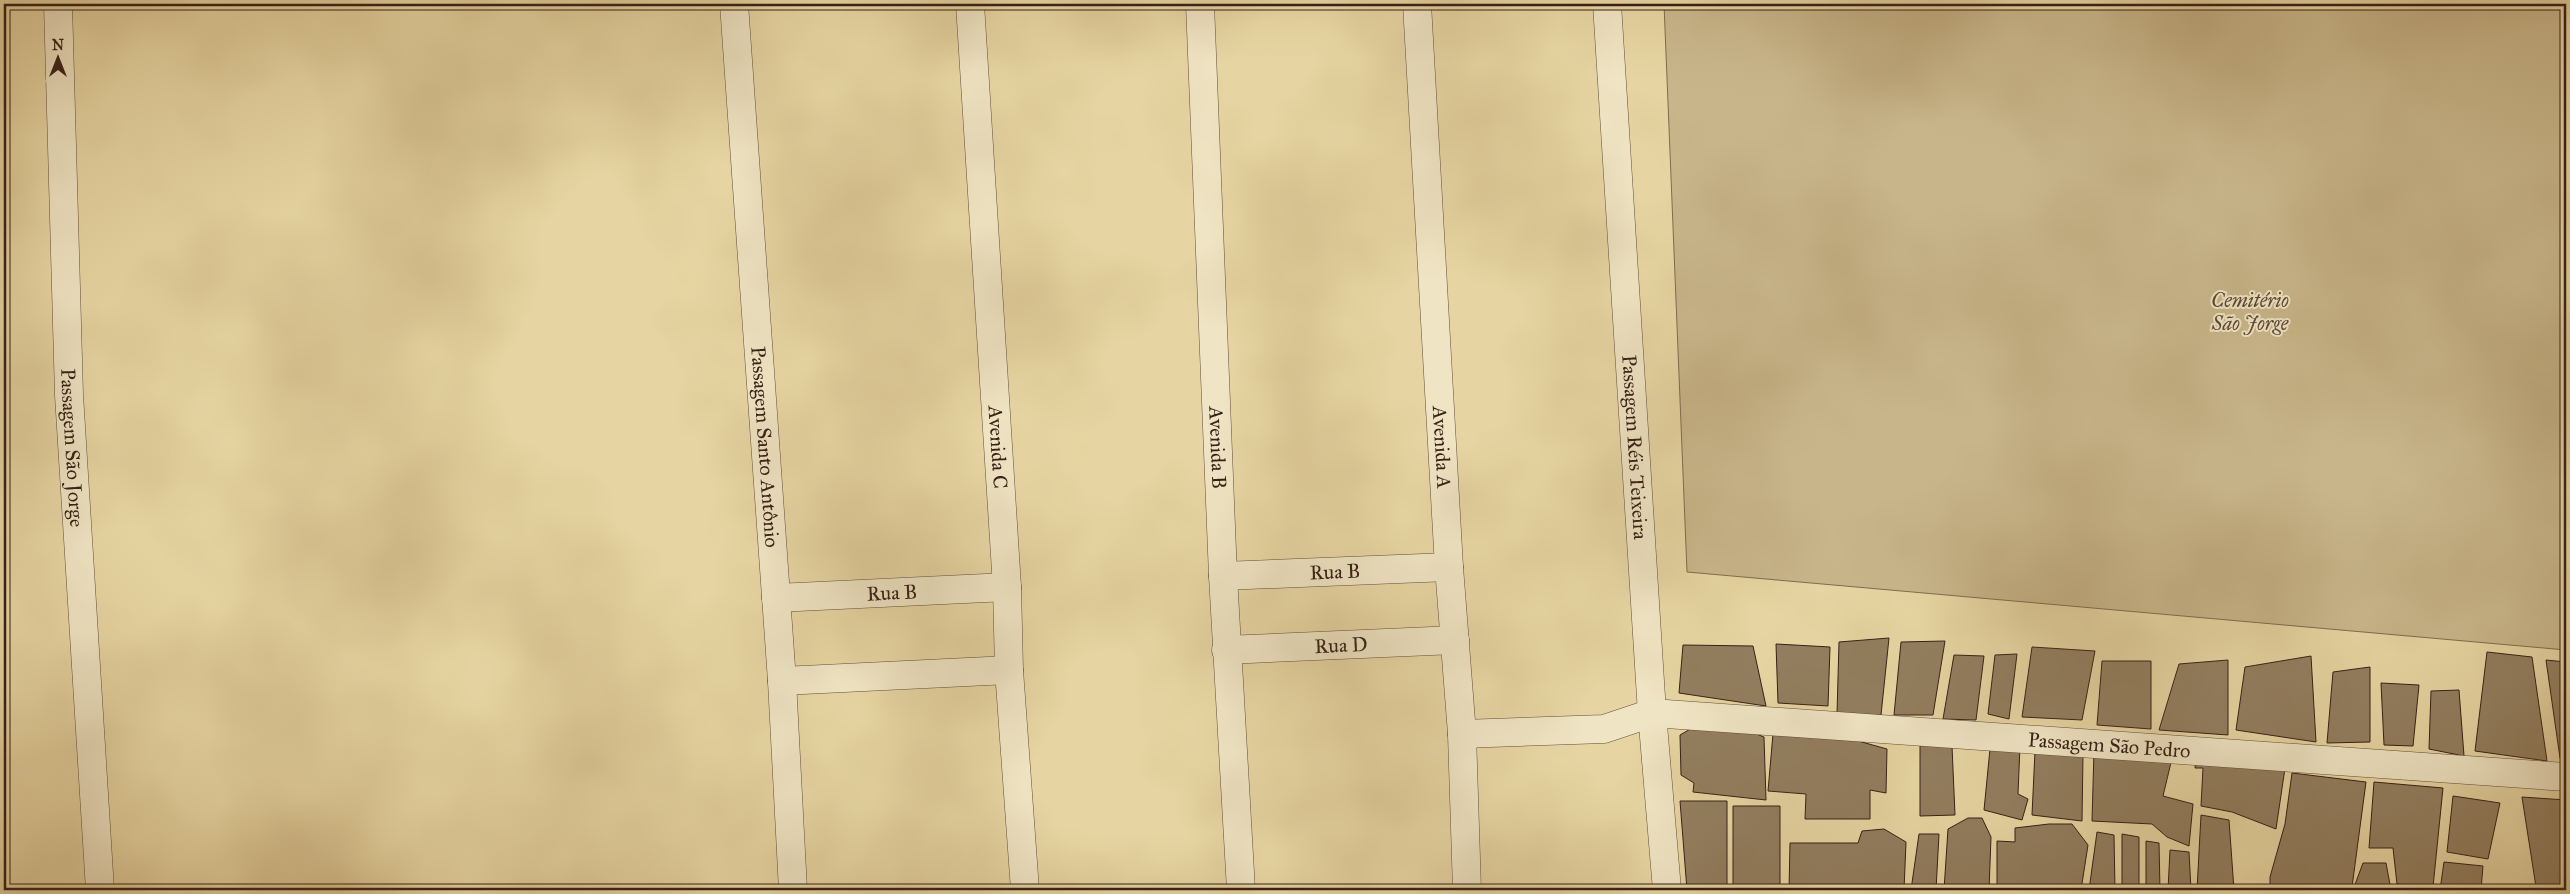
<svg xmlns="http://www.w3.org/2000/svg" width="2570" height="894" font-family="'IM FELL Great Primer',serif">
  <style>
    .green { fill: #c8b68a; stroke: #806b50 }
    .building { fill: #927e5f; stroke: #372017 }
    .lines { fill: none; stroke-linecap: round; stroke-linejoin: round }
    .minor-casing { stroke: #634d3a; stroke-width: 29 }
    .minor { stroke: #efe4c3; stroke-width: 28 }
    .labels { text-anchor: middle; stroke-width: 4; stroke-linejoin: round; paint-order: stroke }
    .park-label { font-size: 20px; font-style: italic; fill: #5b4634; stroke: #efe4c3 }
    .street-label { font-size: 20px; fill: #372017; stroke: #efe4c3 }
  </style>
  <rect width="100%" height="100%" fill="#e6d5a2"/>
  <filter id="stains"><feTurbulence type="fractalNoise" baseFrequency=".004" numOctaves="4"/><feColorMatrix values="0 0 0 0 .2 0 0 0 0 .09 0 0 0 0 .02 0 0 0 .5 -.17"/></filter>
  <radialGradient id="worn" r=".72"><stop offset=".6" stop-color="#630" stop-opacity="0"/><stop offset="1" stop-color="#630" stop-opacity=".3"/></radialGradient>
  <!-- green -->
  <path class="green" d="M1664,4H2566V650L1687,572Z"/>
  <!-- building -->
  <path class="building" d="M1889,638L1881,715L1837,714L1839,642Z
    M1945,641L1933,715H1894L1901,642Z
    M1776,644L1830,647L1828,706L1778,703Z
    M1683,645L1753,646L1766,706L1679,693Z
    M2032,647L2095,651L2082,720L2022,717Z
    M2487,652L2532,657L2547,761L2475,751Z
    M2017,654L2009,719L1988,714L1995,655Z
    M1954,655L1984,656L1976,720L1943,719Z
    M2311,656L2316,742L2236,730L2245,667Z
    M2228,660V735L2159,730L2179,664Z
    M2546,660L2566,662V759L2560,758Z
    M2102,661H2151V729L2097,725Z
    M2370,667V742L2327,743L2333,672Z
    M2381,683L2419,685L2413,746L2384,745Z
    M2459,690L2464,756L2429,749L2431,691Z
    M1699,724L1741,728L1764,737L1766,800L1693,792L1694,783L1681,775L1680,735Z
    M1773,734H1833L1887,749L1886,793L1870,790V819H1805L1806,794L1768,791Z
    M1920,742L1952,746L1955,815L1920,816Z
    M2020,746L2018,794L2028,799L2022,820L1984,810L1990,749Z
    M2035,751L2083,754L2082,821L2032,815Z
    M2094,751L2173,754L2163,796L2193,804L2189,846L2167,837L2152,824L2092,821Z
    M2196,759L2285,768L2276,829L2232,812L2201,806L2203,768H2195Z
    M2292,773L2366,782L2352,887L2329,890H2270V877L2285,824Z
    M2374,782L2443,788L2433,887L2397,884L2393,848H2369Z
    M2453,796L2500,803L2488,859L2447,852Z
    M2522,797L2566,800V890L2536,887Z
    M1680,801H1727V890H1687Z
    M1733,806H1780V890H1733Z
    M2201,815L2229,820L2234,890H2197Z
    M1968,818H1982L1991,837L1989,890H1944L1948,829Z
    M2049,824H2072L2088,845L2081,890H1997V841L2015,842V828Z
    M1884,829L1906,842L1904,890H1789L1790,843H1858L1862,831Z
    M2097,832L2114,835L2115,890H2089Z
    M1919,834H1939L1936,890H1911Z
    M2122,834L2139,837V890H2122Z
    M2146,841L2159,843L2160,890H2146Z
    M2170,850L2189,852L2191,890H2168Z
    M2444,862L2483,866L2481,890H2440Z
    M2363,863H2386L2391,890H2353Z"/>
  <g class="lines">
    <defs>
      <g id="minor">
        <path id="s1" d="M58,4L69,395L100,890"/>
        <path id="s2" d="M734,4L782,681L793,890"/>
        <path id="s3" d="M970,4L1007,587L1009,670L1025,890"/>
        <path id="s4" d="M1200,4L1223,576L1241,890"/>
        <path id="s5" d="M1417,4L1449,567L1462,734L1467,890"/>
        <path id="s6" d="M1607,4L1652,713L1667,890"/>
        <path id="s7" d="M1223,576L1449,567"/>
        <path id="s8" d="M776,598L1007,587"/>
        <path id="s9" d="M1226,650L1455,640"/>
        <path d="M782,681L1009,670"/>
        <path id="s10" d="M1462,734L1604,729L1652,713L2566,777"/>
      </g>
    </defs>
    <!-- minor casing -->
    <use href="#minor" class="minor-casing"/>
    <!-- minor -->
    <use href="#minor" class="minor"/>
  </g>
  <g class="labels">
    <!-- park labels -->
    <g class="park-label">
      <text x="2250" y="307">Cemitério<tspan x="2250" dy="23">São Jorge</tspan></text>
    </g>
    <!-- street labels -->
    <g class="street-label">
      <text dy="7" stroke="none"><textPath href="#s1" startOffset="444">Passagem São Jorge</textPath></text>
      <text dy="7" stroke="none"><textPath href="#s2" startOffset="444">Passagem Santo Antônio</textPath></text>
      <text dy="7" stroke="none"><textPath href="#s3" startOffset="444">Avenida C</textPath></text>
      <text dy="7" stroke="none"><textPath href="#s4" startOffset="444">Avenida B</textPath></text>
      <text dy="7" stroke="none"><textPath href="#s5" startOffset="444">Avenida A</textPath></text>
      <text dy="7" stroke="none"><textPath href="#s6" startOffset="444">Passagem Réis Teixeira</textPath></text>
      <text dy="7" stroke="none"><textPath href="#s7" startOffset="112">Rua B</textPath></text>
      <text dy="7" stroke="none"><textPath href="#s8" startOffset="116">Rua B</textPath></text>
      <text dy="7" stroke="none"><textPath href="#s9" startOffset="115">Rua D</textPath></text>
      <text dy="7" stroke="none"><textPath href="#s10" startOffset="651">Passagem São Pedro</textPath></text>
    </g>
  </g>
  <!-- margin -->
  <rect width="2570" height="894" fill="none" stroke="#e6d5a2" stroke-width="20"/>
  <rect x="5" y="5" width="2560" height="884" fill="none" stroke="#372017" stroke-width="2.5"/>
  <rect x="10" y="10" width="2550" height="874" fill="none" stroke="#372017"/>
  <!-- north arrow -->
  <g transform="translate(58 58)" stroke="#efe4c3" stroke-width="4" paint-order="stroke">
  <path d="M0-4L9 19L0 12L-9 19Z" fill="#372017"/>
  <text y="-8" font-size="14" font-weight="bold" text-anchor="middle" fill="#372017">N</text>
  </g>
  <rect width="100%" height="100%" filter="url(#stains)"/>
  <rect width="100%" height="100%" fill="url(#worn)"/>
</svg>
